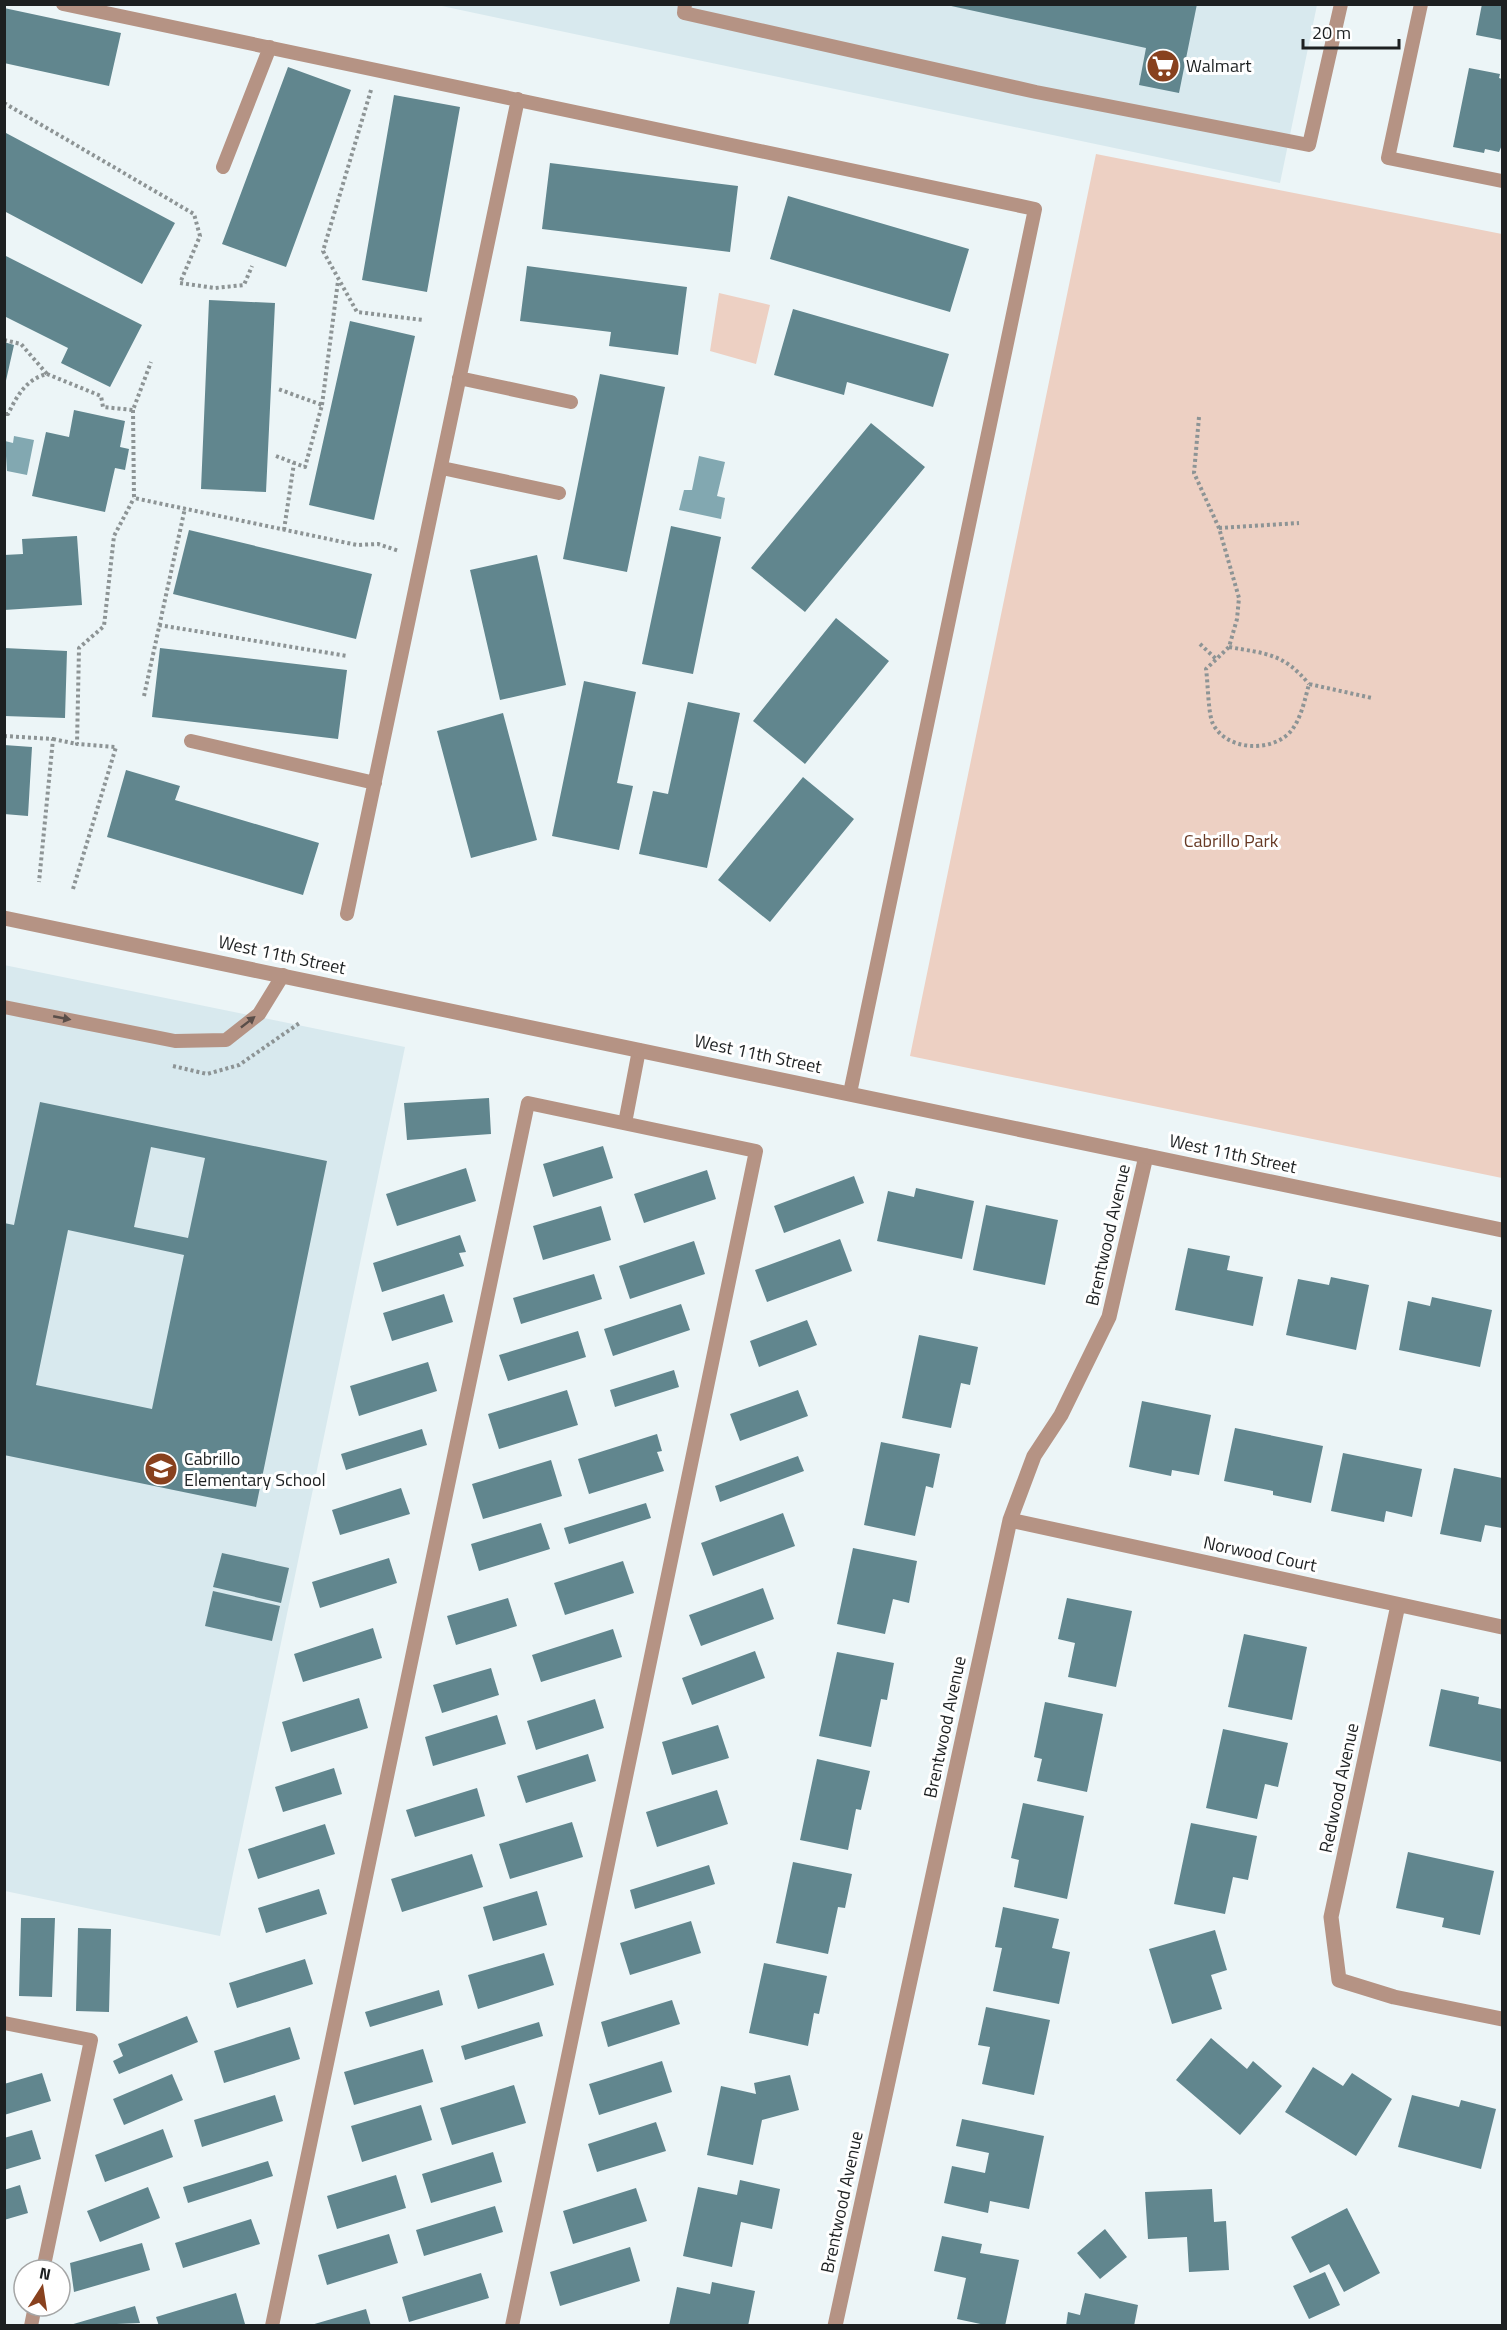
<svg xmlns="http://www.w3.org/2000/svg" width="1507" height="2330" font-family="'Titillium Web',sans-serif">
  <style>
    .built { fill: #d8e9ee }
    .green { fill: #edd0c3 }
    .water { fill: #82a8b1 }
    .building { fill: #61868e; fill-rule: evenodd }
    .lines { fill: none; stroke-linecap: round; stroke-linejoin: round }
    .path { stroke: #8d9495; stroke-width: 4; stroke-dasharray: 3 3; stroke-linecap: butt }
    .service { stroke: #b59384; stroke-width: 14 }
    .minor { stroke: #b59384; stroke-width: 15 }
    .tertiary { stroke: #b59384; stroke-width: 15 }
    .oneway { fill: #5a4e49 }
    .labels { text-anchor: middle; stroke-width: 6; stroke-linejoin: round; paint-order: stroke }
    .poi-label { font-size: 18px; fill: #1d2021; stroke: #fff; text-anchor: start }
    .park-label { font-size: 18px; fill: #673924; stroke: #fff }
    .street-label { font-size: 18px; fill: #1d2021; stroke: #fff }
  </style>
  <rect width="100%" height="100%" fill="#ecf5f7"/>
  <!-- built -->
  <path class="built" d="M437,5H1317L1280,183Z
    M4,965L405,1047L220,1936L5,1891Z"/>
  <!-- green -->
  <path class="green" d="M1096,154L1502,234V1178L910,1056Z
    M719,293L770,305L756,364L710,351Z"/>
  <!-- water -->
  <path class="water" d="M14,436L34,440L27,475L7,471L5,441L13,443Z
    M699,456L725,462L717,496L725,498L721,519L679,510L684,490H692Z"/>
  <!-- building -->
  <path class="building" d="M942,4H1197L1179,93L1139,85L1146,48Z
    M1482,4H1502V40L1476,35Z
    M4,8L121,33L109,86L4,63Z
    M288,67L351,90L286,267L222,244Z
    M1469,68L1500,74L1499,78L1502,79V145L1499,152L1485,149L1484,153L1453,147Z
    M394,95L460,107L427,292L362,280Z
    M6,133L175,223L142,284L4,211Z
    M550,163L738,186L730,252L542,229Z
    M788,196L969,249L950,312L770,259Z
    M4,255L142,325L110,387L61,363L68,348L4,316Z
    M527,266L687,287L678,355L609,346L611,332L520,321Z
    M209,300L275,303L266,492L201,489Z
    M793,309L949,354L933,407L847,382L844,395L774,375Z
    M350,321L415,336L374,520L309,505Z
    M4,342L14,345L5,385H4Z
    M600,374L665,387L627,572L563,559Z
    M74,410L125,421L120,447L129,449L125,470L115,468L105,512L32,496L46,432L69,437Z
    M871,423L925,467L805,612L751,568Z
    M671,526L721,537L693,674L642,664Z
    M189,530L372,574L356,639L173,594Z
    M77,536L82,605L4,610V555L23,554L22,539Z
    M537,555L566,685L500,700L470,570Z
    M836,618L889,661L805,764L753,721Z
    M4,648L67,651L65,718L4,716Z
    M160,648L347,670L338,739L152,717Z
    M584,681L636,692L617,783L633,786L619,850L552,836Z
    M688,702L740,713L707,868L639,854L653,791L668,794Z
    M503,713L537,840L471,858L437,731Z
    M4,745L32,747L28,816L4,814Z
    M126,770L180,786L175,800L319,843L303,895L107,837Z
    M803,777L854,819L770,922L718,880Z
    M489,1098L491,1134L407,1140L404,1103Z
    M40,1102L327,1161L256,1507L4,1455V1223L14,1225ZM151,1147L205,1158L188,1238L134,1227ZM68,1230L184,1255L152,1409L36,1385Z
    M603,1146L613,1178L553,1197L543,1164Z
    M466,1168L476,1201L397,1226L386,1194Z
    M707,1170L716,1199L644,1223L634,1194Z
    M854,1176L864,1203L784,1233L774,1206Z
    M916,1188L974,1201L962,1259L877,1241L888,1191L914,1197Z
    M986,1205L1058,1220L1045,1285L973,1270Z
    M601,1206L611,1240L543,1260L533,1226Z
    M460,1235L466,1252L459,1253L464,1266L382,1292L373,1263Z
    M840,1239L852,1271L767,1302L755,1270Z
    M694,1241L705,1274L630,1299L619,1266Z
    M1188,1248L1230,1256L1227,1270L1263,1277L1253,1326L1175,1310Z
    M594,1274L602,1299L521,1324L513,1298Z
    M1331,1277L1369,1285L1356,1350L1286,1335L1298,1279L1329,1285Z
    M444,1294L453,1322L392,1341L383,1313Z
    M1432,1297L1492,1310L1480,1367L1399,1350L1408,1301L1430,1306Z
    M681,1304L690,1330L613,1356L604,1329Z
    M807,1320L817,1345L759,1367L750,1341Z
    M578,1331L586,1357L508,1381L499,1355Z
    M919,1335L978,1347L970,1385L961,1383L951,1428L902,1418Z
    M428,1362L437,1391L359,1416L350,1386Z
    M674,1370L679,1387L615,1407L610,1390Z
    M567,1390L578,1425L499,1449L488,1414Z
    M798,1390L808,1416L740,1441L730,1414Z
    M1142,1401L1211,1415L1199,1475L1172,1470L1171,1476L1129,1467Z
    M1235,1428L1323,1446L1311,1503L1273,1495V1491L1224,1481Z
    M422,1429L427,1445L346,1470L341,1454Z
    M657,1434L662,1451L657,1452L664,1471L589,1494L578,1459Z
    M881,1442L940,1454L933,1488L926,1486L915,1536L864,1525Z
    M1343,1453L1422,1469L1412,1517L1386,1511L1384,1522L1331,1511Z
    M798,1456L804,1471L720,1502L715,1486Z
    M551,1460L562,1496L483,1519L472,1484Z
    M1454,1468L1502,1478V1528L1485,1525L1481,1542L1440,1534Z
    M401,1488L410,1514L340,1535L332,1510Z
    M646,1503L651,1518L569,1544L564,1528Z
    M783,1513L795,1546L713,1576L701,1543Z
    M541,1523L550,1549L479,1571L471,1544Z
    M853,1548L917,1561L909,1603L893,1599L885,1634L837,1624Z
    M222,1553L289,1568L281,1603L213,1587Z
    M389,1558L397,1583L320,1608L312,1582Z
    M623,1561L634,1593L565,1615L554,1583Z
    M763,1588L774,1619L701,1646L689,1615Z
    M213,1591L280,1606L272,1641L205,1626Z
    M508,1598L517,1626L456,1645L447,1616Z
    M1067,1598L1132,1611L1116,1687L1068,1677L1075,1643L1058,1639Z
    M373,1628L382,1658L303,1682L294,1654Z
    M613,1629L622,1657L541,1682L532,1655Z
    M1244,1634L1307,1647L1292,1720L1228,1707Z
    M755,1651L765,1678L692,1705L682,1678Z
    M837,1652L894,1663L887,1700L881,1699L871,1747L819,1736Z
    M491,1668L499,1695L442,1713L433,1685Z
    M1441,1689L1479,1697L1478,1704L1502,1709V1762L1429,1746Z
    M359,1698L368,1728L291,1752L282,1722Z
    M595,1699L604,1728L536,1750L527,1721Z
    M1045,1702L1103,1714L1087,1792L1037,1781L1042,1759L1034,1757Z
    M497,1715L506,1744L433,1766L425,1737Z
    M718,1725L729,1758L672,1775L662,1742Z
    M1223,1729L1288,1743L1278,1787L1265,1784L1257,1819L1206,1808Z
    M588,1754L596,1781L526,1803L517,1776Z
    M817,1759L870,1771L861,1810L856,1809L848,1850L800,1840Z
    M334,1768L342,1794L283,1812L275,1787Z
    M477,1788L485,1816L415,1837L406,1810Z
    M717,1790L728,1824L657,1847L646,1812Z
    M1023,1803L1084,1816L1067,1899L1014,1887L1019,1860L1011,1858Z
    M572,1822L583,1857L510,1879L499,1844Z
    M1191,1823L1257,1836L1248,1880L1233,1877L1225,1914L1174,1904Z
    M325,1824L335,1854L258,1879L248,1849Z
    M1408,1852L1494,1871L1480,1935L1442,1927L1444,1918L1396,1908Z
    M472,1854L483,1887L402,1912L391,1879Z
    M793,1862L852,1874L845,1908L838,1907L828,1954L776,1943Z
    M709,1865L715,1884L635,1909L630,1890Z
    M319,1889L327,1914L266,1933L258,1908Z
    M537,1891L547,1925L493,1941L483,1907Z
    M1003,1907L1059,1919L1052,1948L1070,1952L1059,2004L993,1991L1002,1948L995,1947Z
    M21,1918H55L52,1997L19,1996Z
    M691,1921L701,1953L630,1975L620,1943Z
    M78,1928L111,1929L109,2012L76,2011Z
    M1215,1930L1227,1970L1211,1975L1222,2009L1172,2024L1149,1949Z
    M544,1953L554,1985L478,2009L468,1975Z
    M305,1959L313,1984L237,2008L229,1983Z
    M764,1963L827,1976L819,2014L814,2013L808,2046L749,2033Z
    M439,1990L443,2005L370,2027L365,2012Z
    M672,2000L680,2024L608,2047L601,2022Z
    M986,2007L1050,2020L1034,2095L982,2084L990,2047L978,2045Z
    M187,2016L198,2042L119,2074L113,2061L123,2056L118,2044Z
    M539,2022L543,2036L465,2060L461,2046Z
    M290,2027L300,2059L224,2083L214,2051Z
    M1211,2038L1247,2069L1253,2061L1282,2086L1240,2135L1176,2080Z
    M423,2049L433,2082L354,2105L344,2072Z
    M662,2061L672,2092L599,2115L589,2084Z
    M1313,2067L1343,2086L1352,2073L1392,2099L1356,2156L1285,2112Z
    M42,2073L51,2101L4,2115V2084Z
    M172,2074L183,2100L124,2125L113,2099Z
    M790,2075L799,2110L762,2120L753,2165L707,2155L721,2086L756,2094L754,2083Z
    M514,2085L526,2123L452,2145L440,2108Z
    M275,2095L283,2121L202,2147L194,2120Z
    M1412,2095L1459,2107L1461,2100L1496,2109L1481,2169L1398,2147Z
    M421,2105L432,2140L362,2162L351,2126Z
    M962,2119L1044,2136L1029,2209L990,2201L988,2213L944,2203L952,2166L985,2173L989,2153L956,2146Z
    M656,2122L666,2151L597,2172L588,2144Z
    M163,2129L173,2157L105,2182L95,2155Z
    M32,2130L41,2159L4,2170V2138Z
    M493,2152L502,2182L431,2203L422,2174Z
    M268,2161L273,2176L188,2203L183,2187Z
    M396,2175L406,2208L337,2229L327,2196Z
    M740,2180L780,2189L772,2229L741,2222L732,2267L683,2256L698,2187L737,2195Z
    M20,2185L28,2213L4,2220V2190Z
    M148,2187L160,2218L100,2242L87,2211Z
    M636,2188L647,2221L573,2244L563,2211Z
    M1212,2189L1214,2222L1226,2221L1229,2270L1189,2272L1187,2237L1148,2239L1145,2192Z
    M495,2206L503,2232L424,2256L416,2230Z
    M1347,2208L1380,2273L1344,2292L1329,2264L1310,2273L1291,2237Z
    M251,2219L260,2244L183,2268L175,2243Z
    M1105,2229L1127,2257L1100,2279L1077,2253Z
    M389,2234L398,2263L327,2285L318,2255Z
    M942,2236L982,2244L980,2253L1019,2260L1005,2326H990L957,2319L966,2278L934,2271Z
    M142,2243L150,2270L74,2292L70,2263Z
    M630,2247L640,2281L560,2306L550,2272Z
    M1325,2272L1340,2305L1309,2319L1293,2286Z
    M481,2273L489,2298L409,2322L402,2297Z
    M712,2282L755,2291L748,2326H669L677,2287L710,2294Z
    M236,2293L245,2324L159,2326L156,2317Z
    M1085,2293L1138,2305L1134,2326H1066L1068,2312L1080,2315Z
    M135,2306L140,2323L70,2326V2325Z
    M366,2309L371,2326H312L311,2325Z"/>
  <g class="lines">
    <!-- path -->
    <path class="path" d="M371,90L323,251L357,312L423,320
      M4,103L194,214L200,236L180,283L215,288L244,285L252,266
      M4,340L21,344L47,374C26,379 17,396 8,414H4
      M47,374L101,396L103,407L133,410L151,362
      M322,405L338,281
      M133,410L134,498L357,545L378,544L399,551
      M1199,417L1194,473L1219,528L1239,598L1237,619L1229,647L1206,669C1208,682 1208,714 1213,724C1227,751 1272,753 1291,731C1301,719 1305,699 1309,684L1372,698
      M276,456L305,467L322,405L278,389
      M1219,528L1299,523
      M284,530L294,463
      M159,625L347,656
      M1200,644L1216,659
      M1229,647C1267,654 1283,653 1309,684
      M144,696L185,508
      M4,736L53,739L39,882
      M53,739L77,744
      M73,889L116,747L77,744L79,648L104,626L114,536L134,498
      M173,1066L207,1074L239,1065L301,1022"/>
    <!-- service -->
    <path class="service" d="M63,4L1035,209L850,1093
      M685,4L684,13L1036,92L1309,145L1341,4
      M1421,4L1388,158L1502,181
      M223,167L270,47
      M459,378L571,402
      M442,468L559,493
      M191,741L375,783
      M347,914L518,99
      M4,1007L175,1041L226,1040L259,1014L283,975
      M625,1123L639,1050
      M4,2023L91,2040L43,2270
      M31,2326L35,2306
      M272,2326L528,1103L756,1151L512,2326"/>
    <!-- minor -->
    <path class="minor" d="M1010,1520L1502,1627
      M1398,1605L1331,1917L1339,1980L1394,1997L1502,2019
      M835,2326L1010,1520L1034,1456L1061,1415L1109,1317L1146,1156"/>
    <!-- tertiary -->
    <path class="tertiary" d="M4,918L1502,1230"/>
  </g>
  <!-- one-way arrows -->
  <defs><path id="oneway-solid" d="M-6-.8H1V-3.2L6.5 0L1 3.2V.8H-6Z" transform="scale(1.5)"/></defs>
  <g class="oneway">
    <use href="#oneway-solid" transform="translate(62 1018) rotate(11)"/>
    <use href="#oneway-solid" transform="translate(248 1022) rotate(-38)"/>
  </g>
  <!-- icons -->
  <defs>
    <symbol id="supermarket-disc" viewBox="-11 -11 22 22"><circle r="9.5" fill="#88411e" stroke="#fff"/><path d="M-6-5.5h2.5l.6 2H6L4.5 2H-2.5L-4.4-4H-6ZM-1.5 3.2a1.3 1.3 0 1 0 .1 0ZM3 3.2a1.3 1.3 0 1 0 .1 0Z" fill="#fff"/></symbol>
    <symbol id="school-disc" viewBox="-11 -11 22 22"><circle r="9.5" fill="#88411e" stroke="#fff"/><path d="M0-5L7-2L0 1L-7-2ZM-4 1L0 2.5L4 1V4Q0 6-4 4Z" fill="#fff"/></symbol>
  </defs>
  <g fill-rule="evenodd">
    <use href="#supermarket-disc" x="1144" y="47" width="38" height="38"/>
    <use href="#school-disc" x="142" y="1450" width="38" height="38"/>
  </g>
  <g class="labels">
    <!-- poi labels -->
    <g class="poi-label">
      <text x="1186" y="72">Walmart</text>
      <text x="184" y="1465">Cabrillo<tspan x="184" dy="21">Elementary School</tspan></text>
    </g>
    <!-- park labels -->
    <g class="park-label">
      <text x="1231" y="847">Cabrillo Park</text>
    </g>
    <!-- street labels -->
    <g class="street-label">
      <text transform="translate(282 955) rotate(12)" y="6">West 11th Street</text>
      <text transform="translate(758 1054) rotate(12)" y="6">West 11th Street</text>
      <text transform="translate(1233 1154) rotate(12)" y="6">West 11th Street</text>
      <text transform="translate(1108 1235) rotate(-77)" y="6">Brentwood Avenue</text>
      <text transform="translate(1260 1554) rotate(12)" y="6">Norwood Court</text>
      <text transform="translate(945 1727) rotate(-78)" y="6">Brentwood Avenue</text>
      <text transform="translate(1339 1788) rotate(-78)" y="6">Redwood Avenue</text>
      <text transform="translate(842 2202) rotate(-78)" y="6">Brentwood Avenue</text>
    </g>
  </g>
  <!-- border -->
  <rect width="1507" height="2330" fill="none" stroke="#1d2021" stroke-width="12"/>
  <!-- north arrow -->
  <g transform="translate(42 2288) rotate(12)"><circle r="28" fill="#ffffff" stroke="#a5a6a6" stroke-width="1.5"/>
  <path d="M0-4.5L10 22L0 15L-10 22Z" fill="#88411e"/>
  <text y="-9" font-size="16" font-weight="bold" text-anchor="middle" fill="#1d2021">N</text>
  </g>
  <!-- scale -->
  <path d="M1303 39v9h96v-9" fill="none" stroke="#1d2021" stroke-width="3"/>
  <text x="1312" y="39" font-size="18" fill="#1d2021" stroke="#ffffff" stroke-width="4.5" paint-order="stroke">20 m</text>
</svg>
